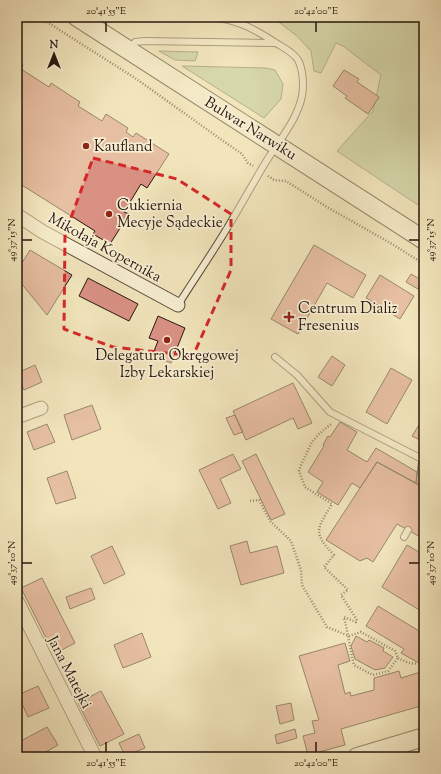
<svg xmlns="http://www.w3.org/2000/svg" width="441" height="774" font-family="'Sorts Mill Goudy',serif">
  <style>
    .green { fill: #b4c696; stroke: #6e6e52 }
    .building { fill: #d99184; stroke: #27170d }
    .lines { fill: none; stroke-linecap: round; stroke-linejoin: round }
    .lane-casing { stroke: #5a4a39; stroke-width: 8 }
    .street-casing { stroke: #5a4a39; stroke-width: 15 }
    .secondary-casing { stroke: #27170d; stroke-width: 20 }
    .path { stroke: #27170d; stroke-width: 2.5; stroke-dasharray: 1 2; stroke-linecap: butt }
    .lane { stroke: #f7eed3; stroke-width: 6 }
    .street { stroke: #f7eed3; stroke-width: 13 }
    .secondary { stroke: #f7eed3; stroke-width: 18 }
    .marked { fill: none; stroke: #d62828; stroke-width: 3; stroke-dasharray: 8 5; stroke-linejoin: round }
    .ticks { fill: none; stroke: #27170d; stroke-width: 1.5 }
    .poi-dot { fill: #8f2418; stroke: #f7eed3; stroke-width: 1.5 }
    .labels { text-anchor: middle; stroke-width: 3.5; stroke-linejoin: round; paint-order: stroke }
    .street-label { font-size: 15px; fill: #27170d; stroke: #f7eed3 }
    .poi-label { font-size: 15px; fill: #27170d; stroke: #f7eed3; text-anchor: start }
    .neatline { fill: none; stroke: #27170d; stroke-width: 1.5 }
    .ticks-label { font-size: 10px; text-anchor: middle; fill: #27170d }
  </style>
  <rect width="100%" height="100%" fill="#f2e5bc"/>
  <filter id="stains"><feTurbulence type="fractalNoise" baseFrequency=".005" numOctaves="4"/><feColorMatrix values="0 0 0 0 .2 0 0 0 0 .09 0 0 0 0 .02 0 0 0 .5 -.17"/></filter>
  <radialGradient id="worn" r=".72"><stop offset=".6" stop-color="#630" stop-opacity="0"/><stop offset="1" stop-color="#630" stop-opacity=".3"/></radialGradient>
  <!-- green -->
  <path class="green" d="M272,17H424V209L337,151L373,111L381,75L343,46L336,43L321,73L314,71L311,51L297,36Z
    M159,51L198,52L195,61L175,60Z
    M182,66L266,68L275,70L283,84L281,99L264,118Z"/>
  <!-- building -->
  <path class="building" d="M17,61L23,65L21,69L49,87L51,83L80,102L78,106L102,121L106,114L128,128L126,132L133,137L136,133L169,154L147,188L141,184L124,212L129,214L110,244L93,234L95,231L17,182Z
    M344,70L359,79L357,82L379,97L368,114L345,98L347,96L333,86Z
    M314,245L366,275L353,298L327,283L298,334L271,319Z
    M30,250L72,275L47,315L17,278V271Z
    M411,274L423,281L418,289L406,282Z
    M380,275L414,296L400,319L366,298Z
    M88,278L138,304L129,321L79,296Z
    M158,316L185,328L171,363L152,356L158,341L149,338Z
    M332,356L345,365L332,386L318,377Z
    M35,365L42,382L24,390L17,373Z
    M391,368L412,380L387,424L366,412Z
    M293,383L312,423L298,429L293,418L246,440L233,411Z
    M92,405L101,429L72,440L64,415Z
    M235,415L243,432L234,435L226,418Z
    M424,417V442L412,436Z
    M340,422L357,432L347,450L367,462L376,448L417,472L416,483L377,462L360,488L352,483L338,505L317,492L323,482L308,472L324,446L323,445L328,436L330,437Z
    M47,424L55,442L34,450L27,432Z
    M421,441L424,442V480L423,487L416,483Z
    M233,454L241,469L220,479L231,503L218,509L199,470Z
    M256,454L285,514L271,520L242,461Z
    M377,462L424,488V539L397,524L373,562L367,558L360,561L326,540Z
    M67,471L76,498L56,504L47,478Z
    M247,541L250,553L277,546L284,573L241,585L230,546Z
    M407,545L424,555V613L382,587Z
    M112,546L125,574L104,584L91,556Z
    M42,578L75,643L54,654L21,588Z
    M91,588L95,599L70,609L66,597Z
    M378,606L424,634V666L401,653L404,649L366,626Z
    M142,633L151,657L123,668L114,645Z
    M356,636L367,642L369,640L384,648L383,651L393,657L385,668L375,670L355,659L351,646Z
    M345,643L350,661L338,665L345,694L350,692L351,696L374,690V678L399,671L401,678L424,671V705L341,729L345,745L308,755L303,736L315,733L312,721L319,720L299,656Z
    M38,686L49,708L28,717L18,695Z
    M101,691L124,734L100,746L78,703Z
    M291,703L294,720L280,724L276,706Z
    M47,727L58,745L37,757H17V743Z
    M295,729L297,738L277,744L275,735Z
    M139,734L145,748L125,756L119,743Z"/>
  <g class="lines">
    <defs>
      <path id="lane" d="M92,24L99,18L104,17
        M130,49L135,42L144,41L275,43
        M178,305C195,278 213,252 229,225C241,205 252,185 264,165C277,143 297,121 302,96C304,85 303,69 298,60C293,52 284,48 276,43C253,28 235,18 206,17
        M275,357L297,375L330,412L424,460
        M404,537L408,530"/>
      <path id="street" d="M17,215L43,232L178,305
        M17,417L41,408
        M17,601L95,757"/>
      <path id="secondary" d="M77,17L424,240
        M357,757L424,737"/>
    </defs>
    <!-- lane casing -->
    <use href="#lane" class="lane-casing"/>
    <!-- street casing -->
    <use href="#street" class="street-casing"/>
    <!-- secondary casing -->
    <use href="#secondary" class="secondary-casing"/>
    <!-- path -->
    <path class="path" d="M39,17L135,78L219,138L242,154L248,163L253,166
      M268,176L274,180L286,181L327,207L392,244L424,264
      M250,501L259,500L270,521L291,541L301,570L302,585L327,627L349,636L361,632L395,651L398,658L388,671L373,675L354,665C350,649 348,633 344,617L356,622L357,620L341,595L348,590L324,567L334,555C312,532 317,529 332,504L305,487L299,471L301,465L312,442L319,434L331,424
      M17,582L20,590
      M398,658C404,661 412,665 418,663
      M331,757L343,753"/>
    <!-- lane -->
    <use href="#lane" class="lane"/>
    <!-- street -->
    <use href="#street" class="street"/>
    <!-- secondary -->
    <use href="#secondary" class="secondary"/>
  </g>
  <!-- marked area -->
  <path d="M0 0H441V774H0ZM93,158L177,179L231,214V270L193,356L113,347L64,329L65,234Z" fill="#f2e5bc" fill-opacity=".55" fill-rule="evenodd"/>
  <path class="marked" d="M93,158L177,179L231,214V270L193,356L113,347L64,329L65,234Z"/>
  <!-- ticks -->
  <path class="ticks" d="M106,22V32M316,22V32M22,240H32M409,240H419M22,563H32M409,563H419M106,742V752M316,742V752"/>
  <!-- markers -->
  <g class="poi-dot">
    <circle cx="86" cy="146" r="4"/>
    <circle cx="109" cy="214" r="4"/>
    <path d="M287 311h4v4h4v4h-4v4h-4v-4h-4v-4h4z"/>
    <circle cx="167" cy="340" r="4"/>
  </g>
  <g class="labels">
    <!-- street labels -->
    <g class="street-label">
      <text transform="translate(251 128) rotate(32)" y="5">Bulwar Narwiku</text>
      <text transform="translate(105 247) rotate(29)" y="5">Mikołaja Kopernika</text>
      <text transform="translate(70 672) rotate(63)" y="5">Jana Matejki</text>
    </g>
    <!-- poi labels -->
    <g class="poi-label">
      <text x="94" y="151">Kaufland</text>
      <text x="117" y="210">Cukiernia<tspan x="117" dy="17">Mecyje Sądeckie</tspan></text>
      <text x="298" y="313">Centrum Dializ<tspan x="298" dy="17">Fresenius</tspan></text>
      <text x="167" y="360" text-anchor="middle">Delegatura Okręgowej<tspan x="167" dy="17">Izby Lekarskiej</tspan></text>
    </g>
  </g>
  <!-- margin -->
  <rect width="441" height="774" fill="none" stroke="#f2e5bc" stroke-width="44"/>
  <!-- north arrow -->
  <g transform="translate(54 54)" stroke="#f7eed3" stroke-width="3" paint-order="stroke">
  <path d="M0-3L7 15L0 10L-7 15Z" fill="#27170d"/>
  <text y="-6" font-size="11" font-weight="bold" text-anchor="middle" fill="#27170d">N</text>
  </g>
  <rect x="22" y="22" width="397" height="730" class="neatline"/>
  <g class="ticks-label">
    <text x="106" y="14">20°41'55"E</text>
    <text x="316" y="14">20°42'00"E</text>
    <text transform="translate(11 240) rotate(-90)" y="4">49°37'15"N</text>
    <text transform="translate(430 240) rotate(-90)" y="4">49°37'15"N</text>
    <text transform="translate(11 563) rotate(-90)" y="4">49°37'10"N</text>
    <text transform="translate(430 563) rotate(-90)" y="4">49°37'10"N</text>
    <text x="106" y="766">20°41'55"E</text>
    <text x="316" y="766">20°42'00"E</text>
  </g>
  <rect width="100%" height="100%" filter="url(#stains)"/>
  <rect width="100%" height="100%" fill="url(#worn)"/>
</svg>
